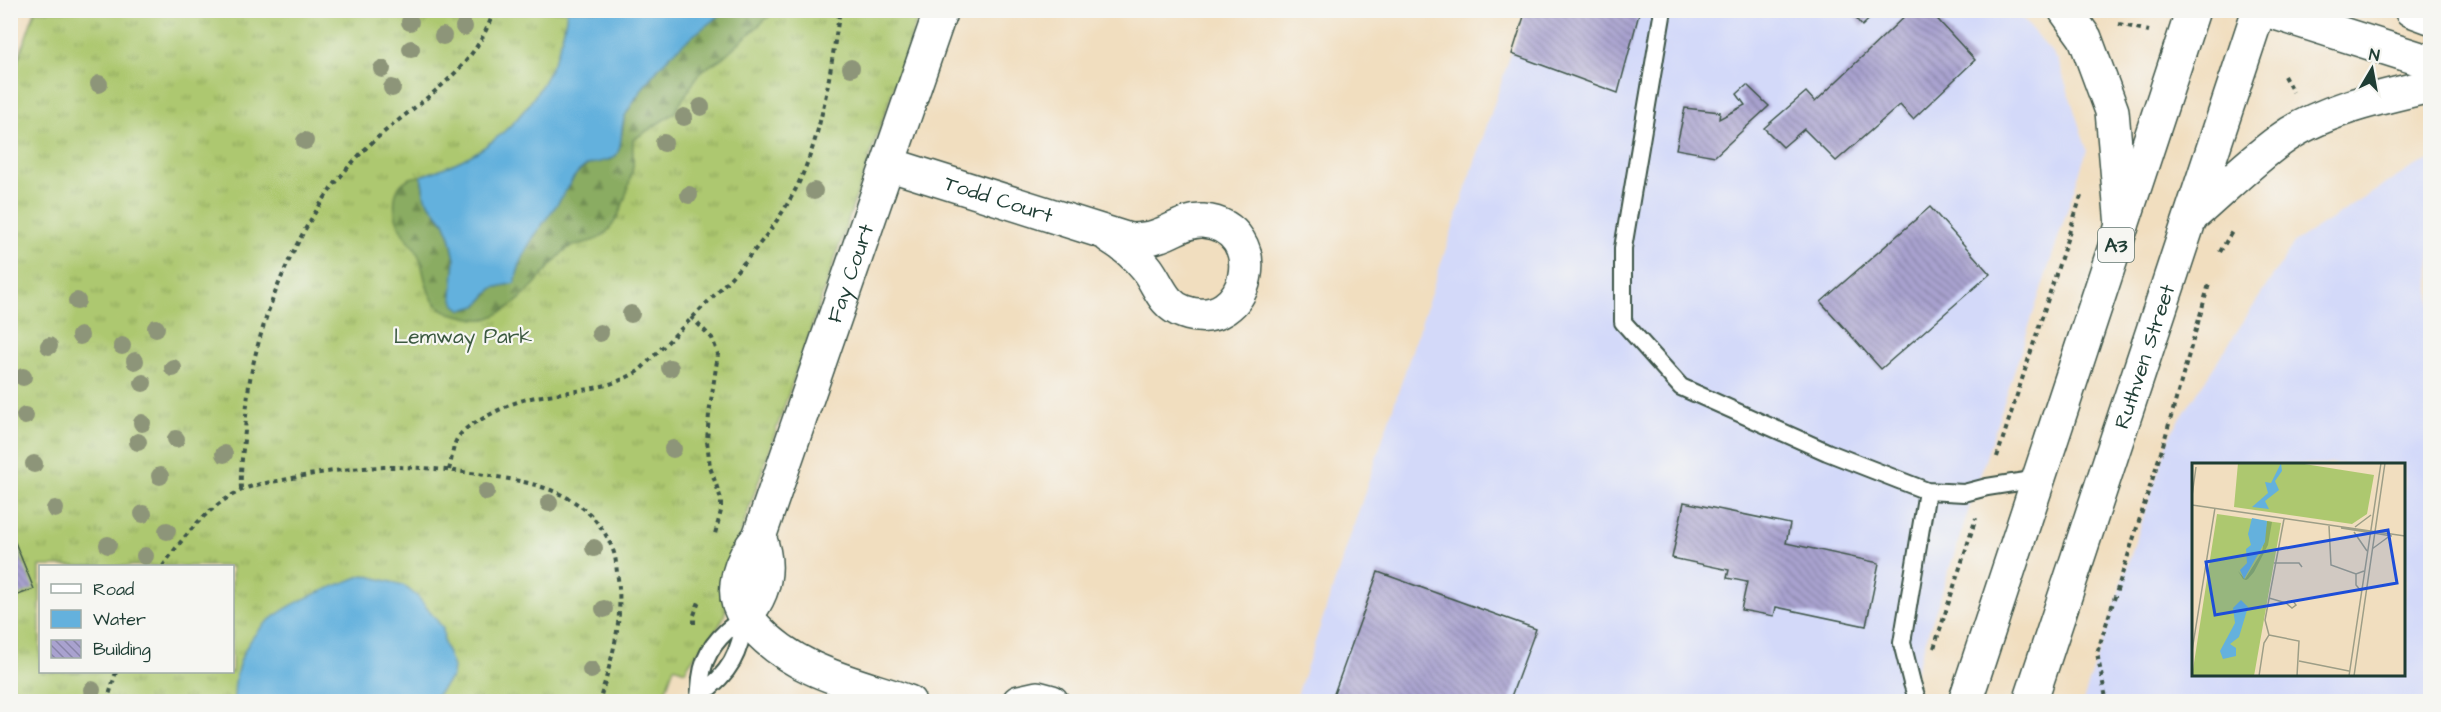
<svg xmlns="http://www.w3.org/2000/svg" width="2441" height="712" font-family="'Architects Daughter',sans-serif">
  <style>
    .built { fill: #d3d9f9; fill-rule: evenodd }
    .grass { fill: url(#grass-tufts); stroke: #668252; stroke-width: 1.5; fill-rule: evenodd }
    .forest { fill: url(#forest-firs); stroke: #54744b; stroke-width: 1.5 }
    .water { fill: #64b1dd; stroke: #427788; stroke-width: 1.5 }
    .building { fill: url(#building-back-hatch) }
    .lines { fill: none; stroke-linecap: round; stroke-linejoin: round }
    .service-casing { stroke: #3e5549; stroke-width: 20 }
    .minor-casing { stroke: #3e5549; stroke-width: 36 }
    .secondary-casing { stroke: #3e5549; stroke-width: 36 }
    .trunk-casing { stroke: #3e5549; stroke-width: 36 }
    .path { stroke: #3e5549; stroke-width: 4; stroke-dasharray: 4.5 4.5; stroke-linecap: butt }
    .service { stroke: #fff; stroke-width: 16 }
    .minor { stroke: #fff; stroke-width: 33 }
    .secondary { stroke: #fff; stroke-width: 33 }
    .trunk { stroke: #fff; stroke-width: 33 }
    .tree { fill: #8d9579 }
    .labels { text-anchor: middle; stroke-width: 4.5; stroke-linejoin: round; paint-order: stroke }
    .shield { fill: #f6f6f2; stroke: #60746d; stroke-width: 1.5 }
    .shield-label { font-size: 20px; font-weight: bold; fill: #1f3d34 }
    .street-label { font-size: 21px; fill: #1f3d34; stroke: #f6f6f2 }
    .park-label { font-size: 21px; fill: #3b5940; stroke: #f6f6f2 }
    .inset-road { fill: none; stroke: #9d9e87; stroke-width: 1.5 }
    .view { fill: #1d4ed8; fill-opacity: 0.15; stroke: #1d4ed8; stroke-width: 3 }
    .inset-edge { fill: none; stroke: #1f3d34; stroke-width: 3 }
  </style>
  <defs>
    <pattern id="grass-tufts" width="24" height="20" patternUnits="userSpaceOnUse" patternTransform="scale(1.5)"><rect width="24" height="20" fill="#adc86f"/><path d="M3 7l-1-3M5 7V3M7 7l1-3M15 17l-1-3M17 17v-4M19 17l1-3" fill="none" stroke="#8ca45c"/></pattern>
    <pattern id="forest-firs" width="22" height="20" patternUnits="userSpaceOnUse" patternTransform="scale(1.5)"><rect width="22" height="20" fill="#8aac62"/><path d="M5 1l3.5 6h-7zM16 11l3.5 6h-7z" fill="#708d52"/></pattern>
    <pattern id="building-back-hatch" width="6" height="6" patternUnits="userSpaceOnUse" patternTransform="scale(1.5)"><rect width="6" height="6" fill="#a9a2cf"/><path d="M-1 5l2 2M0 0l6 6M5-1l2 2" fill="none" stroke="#8985a9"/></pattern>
  </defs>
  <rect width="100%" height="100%" fill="#f6f6f2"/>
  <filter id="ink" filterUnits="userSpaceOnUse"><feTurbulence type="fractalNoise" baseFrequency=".0167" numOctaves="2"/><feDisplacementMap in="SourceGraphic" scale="12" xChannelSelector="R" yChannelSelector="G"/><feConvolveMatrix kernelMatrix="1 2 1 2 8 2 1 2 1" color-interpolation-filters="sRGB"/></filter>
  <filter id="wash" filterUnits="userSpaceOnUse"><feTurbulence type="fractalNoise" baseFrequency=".008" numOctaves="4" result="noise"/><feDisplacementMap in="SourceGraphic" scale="24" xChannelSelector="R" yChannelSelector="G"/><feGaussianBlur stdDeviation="1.35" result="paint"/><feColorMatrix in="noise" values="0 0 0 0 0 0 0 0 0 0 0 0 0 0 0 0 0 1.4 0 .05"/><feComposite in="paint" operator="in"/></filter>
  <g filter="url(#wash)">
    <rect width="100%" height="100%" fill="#f1debf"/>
    <!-- built -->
    <path class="built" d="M1525,11H2016L2058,60L2087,150L1906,701L1295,702Z
      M2430,160V701H2083L2171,433L2295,242L2413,167ZM2194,464H2404V674H2194Z"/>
    <!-- grass -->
    <path class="grass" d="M35,11H920L736,547C732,570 731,608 719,626C708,642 694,653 685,671L674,667L662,701L11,702L10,83ZM40,566H232V672H40Z"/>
    <!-- forest -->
    <path class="forest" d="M726,11H775L722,58L700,72L674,113L633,140C632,150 634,159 633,167C628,189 621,223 601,237C589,245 573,242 563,252C540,276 522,306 489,318C480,321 471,318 462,316C419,309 430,277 416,250C412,244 406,238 402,232C390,209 390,178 421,176L425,198L444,222L450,236L455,259L454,273L477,306L493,288L515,283L518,268L532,239L576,174L589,164L612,159L621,138L625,115L656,67L691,35Z"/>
    <!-- water -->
    <path class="water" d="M567,10L726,11C681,43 654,65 626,114C619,126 624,142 617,154C611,163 593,161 584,167C573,174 568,189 560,200C540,229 522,246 515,283L493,288L477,306L462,310L455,305L452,296L455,259L450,236L444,222L425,198L421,176C442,169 461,162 480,150C527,120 561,66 567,10Z
      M364,575L403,585L418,597L443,628L444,643L453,667L452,676L432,701H234C233,618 299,600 364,575Z"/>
    <g id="blocks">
      <!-- building -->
      <path class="building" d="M1526,10H1640L1618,93L1512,54Z
        M1849,10H1879L1862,26Z
        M1911,10H1929L1975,60L1913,119L1900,105L1836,161L1804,129L1783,147L1764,128L1806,92L1815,102Z
        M1747,85L1769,106L1715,156L1676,149L1685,108L1720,112L1719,119L1745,105L1737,94Z
        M1930,207L1990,274L1881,369L1821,302Z
        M1684,502L1790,524L1786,543L1879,563L1866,626L1776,607L1774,616L1741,610L1747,582L1727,578L1729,570L1672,558Z
        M10,530L34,589L10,598Z
        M1378,572L1536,629L1509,702H1331Z"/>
    </g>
  </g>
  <g filter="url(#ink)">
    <use href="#blocks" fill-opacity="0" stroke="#3e5549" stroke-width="1.5"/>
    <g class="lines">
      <defs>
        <path id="service" d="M1663,10L1623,248V322L1681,387L1827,452L1927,491L1964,493L1987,487L2038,479
          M700,695C730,673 740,654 745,617
          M698,702C700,693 700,686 701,678C704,650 723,631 745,617
          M1920,702L1917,699L1912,683L1902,643L1927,491"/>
        <g id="minor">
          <path id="s1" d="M888,164L1129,240C1140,240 1150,239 1160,235C1175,230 1186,220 1203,221C1273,227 1250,335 1184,312C1163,305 1159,285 1147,269C1136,255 1124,245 1109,236"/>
          <path d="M745,617C765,593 771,567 759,537"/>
          <path id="s2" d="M909,702C854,683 795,672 755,627C752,623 748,621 745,617C727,592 741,558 759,537L941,10"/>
          <path d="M1019,702L1037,698L1052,702"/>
        </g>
        <path id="secondary" d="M2065,10L2085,38L2112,111L2122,226
          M2266,10L2430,62
          M2411,10L2430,17"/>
        <g id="trunk">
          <path d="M2192,216C2221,191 2249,163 2279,141C2320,110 2382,97 2430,86"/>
          <path d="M1965,702L2193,10"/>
          <path id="s3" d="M2030,702L2259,10"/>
        </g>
      </defs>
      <!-- service casing -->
      <use href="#service" class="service-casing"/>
      <!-- minor casing -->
      <use href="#minor" class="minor-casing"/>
      <!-- secondary casing -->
      <use href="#secondary" class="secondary-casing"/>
      <!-- trunk casing -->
      <use href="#trunk" class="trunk-casing"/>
      <!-- path -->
      <path class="path" d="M2119,24L2149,31
        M2284,76L2293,92
        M2220,252L2233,230
        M691,317L712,338L718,354L709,414L707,441L710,467L721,499V511L715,534
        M1997,457L2081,196
        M449,470C452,460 452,448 457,439C463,429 472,424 482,419C501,408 520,399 542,396C577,390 609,390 640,370C696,312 774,245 804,171C825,120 831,64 840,10
        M241,489C240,470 243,450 245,431C246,416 247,400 249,385C264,299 310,197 376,139C422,98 474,73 494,10
        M163,566C183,537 207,507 240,491C253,484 273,482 288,479C360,464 406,464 478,474C533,482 590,491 613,550C616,557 616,565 617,572C625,618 612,658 599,702
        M694,624V615L700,599
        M1934,648L1976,518
        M10,701L13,702
        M107,702L116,672
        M2111,702L2106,698L2097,653L2161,452L2209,284"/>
      <!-- service -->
      <use href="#service" class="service"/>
      <!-- minor -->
      <use href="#minor" class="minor"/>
      <!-- secondary -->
      <use href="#secondary" class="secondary"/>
      <!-- trunk -->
      <use href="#trunk" class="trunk"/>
    </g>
    <!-- trees -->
    <g class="tree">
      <circle cx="410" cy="22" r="9"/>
      <circle cx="464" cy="27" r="9"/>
      <circle cx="443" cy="36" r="9"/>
      <circle cx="411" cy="49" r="9"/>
      <circle cx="851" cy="68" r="9"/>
      <circle cx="382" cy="69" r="9"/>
      <circle cx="99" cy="84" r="9"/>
      <circle cx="392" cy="88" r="9"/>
      <circle cx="701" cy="107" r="9"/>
      <circle cx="684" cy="117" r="9"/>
      <circle cx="305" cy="141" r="9"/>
      <circle cx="664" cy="143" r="9"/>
      <circle cx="814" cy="191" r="9"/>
      <circle cx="689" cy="195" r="9"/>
      <circle cx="77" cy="301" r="9"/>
      <circle cx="631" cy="314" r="9"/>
      <circle cx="156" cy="328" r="9"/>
      <circle cx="600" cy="333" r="9"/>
      <circle cx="80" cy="336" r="9"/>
      <circle cx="49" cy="346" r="9"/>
      <circle cx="122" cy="346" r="9"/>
      <circle cx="135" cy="361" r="9"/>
      <circle cx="173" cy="368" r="9"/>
      <circle cx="670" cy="368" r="9"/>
      <circle cx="23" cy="377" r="9"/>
      <circle cx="143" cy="383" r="9"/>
      <circle cx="25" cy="416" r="9"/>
      <circle cx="142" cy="423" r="9"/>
      <circle cx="176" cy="439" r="9"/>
      <circle cx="138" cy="442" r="9"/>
      <circle cx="673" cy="449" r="9"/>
      <circle cx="224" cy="454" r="9"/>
      <circle cx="34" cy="464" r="9"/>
      <circle cx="160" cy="476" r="9"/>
      <circle cx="486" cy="492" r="9"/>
      <circle cx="549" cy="503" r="9"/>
      <circle cx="55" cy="509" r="9"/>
      <circle cx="143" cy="514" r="9"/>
      <circle cx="167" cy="531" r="9"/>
      <circle cx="108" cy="545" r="9"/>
      <circle cx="594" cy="548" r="9"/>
      <circle cx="145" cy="556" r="9"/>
      <circle cx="604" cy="609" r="9"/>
      <circle cx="591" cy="670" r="9"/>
      <circle cx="92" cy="690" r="9"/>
    </g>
  </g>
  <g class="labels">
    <!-- shield labels -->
    <rect class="shield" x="2098" y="228" width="36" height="34" rx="4.5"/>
    <g class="shield-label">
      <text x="2116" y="252">A3</text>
    </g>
    <!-- street labels -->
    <g class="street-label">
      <text dy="7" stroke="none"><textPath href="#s1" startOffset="116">Todd Court</textPath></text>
      <text dy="7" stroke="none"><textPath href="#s2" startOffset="554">Fay Court</textPath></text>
      <text dy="7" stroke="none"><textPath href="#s3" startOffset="364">Ruthven Street</textPath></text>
    </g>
    <!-- park labels -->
    <g class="park-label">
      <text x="463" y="343">Lemway Park</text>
    </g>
  </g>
  <!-- overview -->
  <g transform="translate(2192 463)">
    <rect width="213" height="213" fill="#f1debf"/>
    <path d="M46,0H106L182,12L175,51L160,61L42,44ZM25,51L89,60L62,213H0Z" fill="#adc86f"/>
    <path d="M75,58L80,59L76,82L62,109L56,116L54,117L51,116L46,108L53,116L70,89Z" fill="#8aac62"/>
    <path d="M89,0L90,8L83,18L87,27L73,38L77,46L60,44L76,30L73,19L79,20ZM60,55L75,58L73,79L52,116L48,107L55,100L54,86L59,82L56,71ZM49,137L56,144L47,174L38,181L44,185V193L31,196L28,188L43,160L41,145Z" fill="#64b1dd"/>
    <path class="inset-road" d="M0,33L4,4M0,42L213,73M137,63L139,102L164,111L172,108M163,64L179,52M149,65L200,73M162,69L175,88M180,86L199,72M82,100H107L110,104M164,111V122L169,128M77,135L94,140L101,138L104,142L100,145L94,140M77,172L107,178L105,213M0,188L23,45M107,198L157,208M67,213L72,180L77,172L73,157L92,56M157,213L189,0M162,213L193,0"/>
    <path class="view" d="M196,67L205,120L23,152L14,99Z"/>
    <rect width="213" height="213" class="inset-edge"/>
  </g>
  <!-- margin -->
  <rect width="2441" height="712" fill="none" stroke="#f6f6f2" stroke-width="36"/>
  <!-- legend -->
  <rect x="39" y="565" width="195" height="108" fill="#f6f6f2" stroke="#a0aca6" stroke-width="1.5"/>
  <rect x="51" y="584" width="30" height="9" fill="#ffffff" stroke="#a0aca6" stroke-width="1.5"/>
  <text x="93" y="595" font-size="18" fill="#1f3d34">Road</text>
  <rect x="51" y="610" width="30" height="18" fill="#64b1dd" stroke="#a0aca6" stroke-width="1.5"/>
  <text x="93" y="625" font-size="18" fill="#1f3d34">Water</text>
  <rect x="51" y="640" width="30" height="18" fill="url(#building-back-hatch)" stroke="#a0aca6" stroke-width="1.5"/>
  <text x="93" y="655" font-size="18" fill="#1f3d34">Building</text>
  <!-- north arrow -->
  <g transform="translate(2372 69) rotate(10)" stroke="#f6f6f2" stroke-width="4.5" paint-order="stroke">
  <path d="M0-4.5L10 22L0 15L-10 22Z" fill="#1f3d34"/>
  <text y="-9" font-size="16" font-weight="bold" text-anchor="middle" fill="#1f3d34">N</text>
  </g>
</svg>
